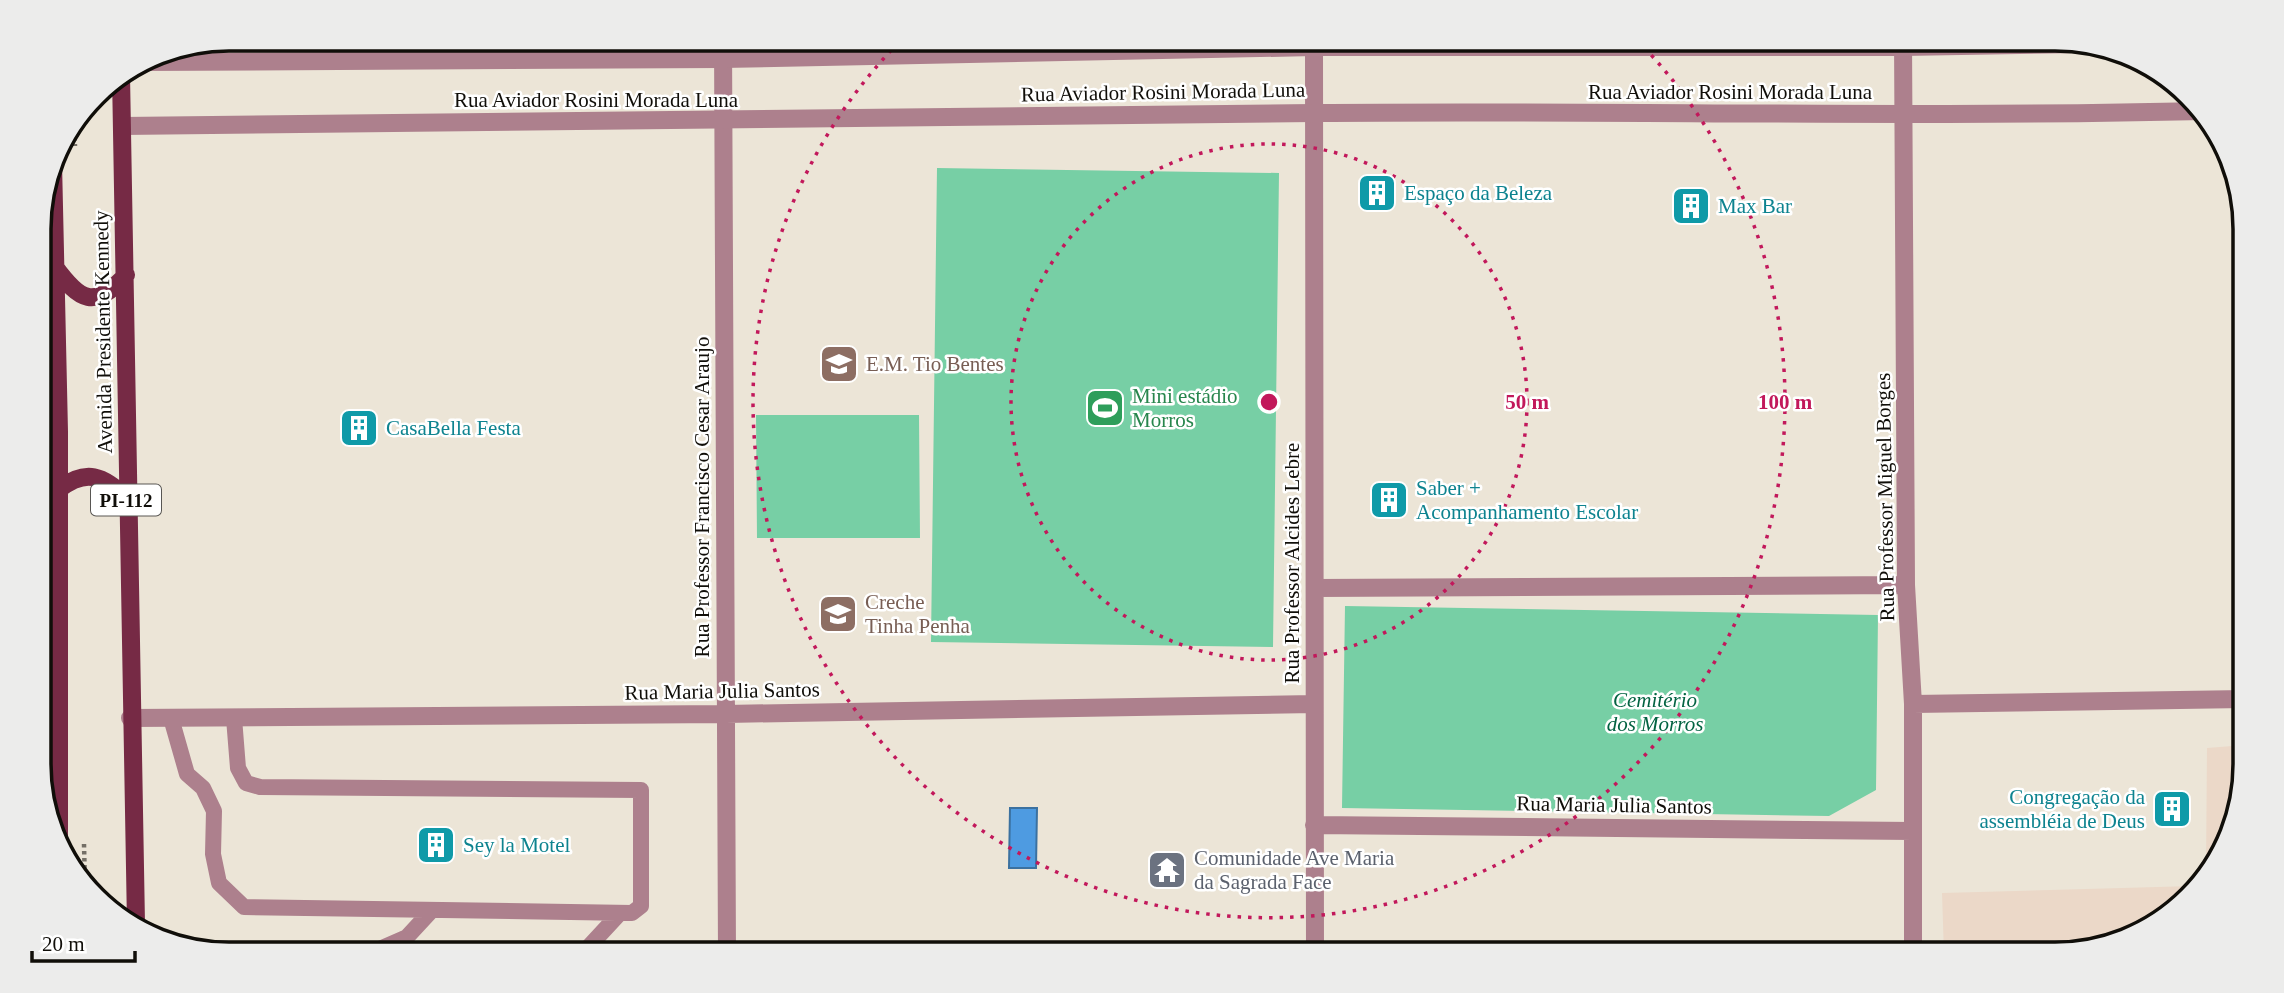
<svg xmlns="http://www.w3.org/2000/svg" width="2284" height="993" font-family="'Times New Roman',serif">
  <style>
    .industrial { fill: #ebd8c8 }
    .green { fill: #77cfa5 }
    .water { fill: #4e9be1; stroke: #3b71a0; stroke-width: 2 }
    .lines { fill: none; stroke-linecap: round; stroke-linejoin: round }
    .path { stroke: #746f66; stroke-width: 4.5; stroke-dasharray: 3.5 3.5; stroke-linecap: butt }
    .service { stroke: #ad808d; stroke-width: 16 }
    .minor { stroke: #ad808d; stroke-width: 18 }
    .tertiary { stroke: #ad808d; stroke-width: 18 }
    .primary { stroke: #762a45; stroke-width: 18 }
    .ring { fill: none; stroke: #c2185b; stroke-width: 3.5; stroke-dasharray: 3.5 7 }
    .labels { text-anchor: middle; stroke-width: 5; stroke-linejoin: round; paint-order: stroke }
    .shield { fill: #fff; stroke: #585653; stroke-width: 2 }
    .shield-label { font-size: 19px; font-weight: bold; fill: #100e09 }
    .street-label { font-size: 21px; fill: #100e09; stroke: #fff }
    .culture-label { font-size: 21px; fill: #0d838f; stroke: #fff; text-anchor: start }
    .education-label { font-size: 21px; fill: #785e54; stroke: #fff; text-anchor: start }
    .leisure-label { font-size: 21px; fill: #27864d; stroke: #fff; text-anchor: start }
    .park-label { font-size: 21px; font-style: italic; fill: #036342; stroke: #fff }
    .worship-label { font-size: 21px; fill: #5b616d; stroke: #fff; text-anchor: start }
    .rim { fill: none; stroke: #100e09; stroke-width: 3.5 }
    .centre { fill: #c2185b; stroke: #fff; stroke-width: 3.5 }
    .ring-label { font-size: 21px; text-anchor: middle; font-weight: bold; fill: #c2185b; stroke: #fff; stroke-width: 5; stroke-linejoin: round; paint-order: stroke }
  </style>
  <rect width="100%" height="100%" fill="#ece5d7"/>
  <!-- industrial -->
  <path class="industrial" d="M2245,745V764L2231,836L2206,869L2207,748Z
    M2193,886L2171,915L2067,954H1944L1942,893Z"/>
  <!-- green -->
  <path class="green" d="M937,168L1279,173L1273,647L931,642Z
    M756,415H919L920,538H757Z
    M1345,606L1878,615L1876,790L1829,816L1342,808Z"/>
  <!-- water -->
  <path class="water" d="M1010,808H1037L1036,868H1009Z"/>
  <g class="lines">
    <!-- path -->
    <path class="path" d="M74,123L75,146
      M84,844L85,885"/>
    <!-- service -->
    <path class="service" d="M171,718L187,774L203,788L214,811L213,854L219,883L244,907L632,913L641,906V790L260,787L246,783L238,768L234,718
      M368,954L407,937L432,910
      M582,954L620,913"/>
    <!-- minor -->
    <path class="minor" d="M723,38L727,954
      M1903,38L1906,585L1913,704V954
      M1314,47L1315,954
      M1315,588L1906,585
      M1913,704L2245,699
      M130,718L726,714L1314,704
      M40,725L59,726
      M1314,825L1913,831"/>
    <!-- tertiary -->
    <path class="tertiary" d="M142,62L722,59L1314,47H1903L2082,44
      M122,126C519,123 917,117 1315,113C1611,110 1907,118 2204,111"/>
    <!-- primary -->
    <path class="primary" d="M121,75L136,924
      M53,162L59,432V835
      M55,267C80,301 94,310 126,275
      M59,489C87,468 102,476 126,497"/>
  </g>
  <!-- distance rings -->
  <g class="ring">
    <circle cx="1269" cy="402" r="258"/>
    <path d="M1637 40A516 516 0 1 1 901 40"/>
  </g>
  <!-- icons -->
  <defs>
    <symbol id="building-square" viewBox="-11 -11 22 22"><rect x="-9" y="-9" width="18" height="18" rx="4" fill="#0f9aa8" stroke="#fff"/><path d="M-4-6H4V6H1V3H-1V6H-4ZM-2.5-4.3h1.7v1.8h-1.7ZM.8-4.3h1.7v1.8H.8ZM-2.5-1h1.7V.8h-1.7ZM.8-1h1.7V.8H.8Z" fill="#fff"/></symbol>
    <symbol id="school-square" viewBox="-11 -11 22 22"><rect x="-9" y="-9" width="18" height="18" rx="4" fill="#8d6e63" stroke="#fff"/><path d="M0-5L7-2L0 1L-7-2ZM-4 1L0 2.5L4 1V4Q0 6-4 4Z" fill="#fff"/></symbol>
    <symbol id="stadium-square" viewBox="-11 -11 22 22"><rect x="-9" y="-9" width="18" height="18" rx="4" fill="#2e9e5b" stroke="#fff"/><path d="M0-5a6.5 5 0 1 0 0 10a6.5 5 0 1 0 0-10ZM-3.5-1.8h7v3.6h-7Z" fill="#fff"/></symbol>
    <symbol id="temple-square" viewBox="-11 -11 22 22"><rect x="-9" y="-9" width="18" height="18" rx="4" fill="#6b7280" stroke="#fff"/><path d="M0-6L5-2H3V0L6.5 2.5H4V6H1.5V3h-3V6H-4V2.5H-6.5L-3 0V-2H-5Z" fill="#fff"/></symbol>
  </defs>
  <g fill-rule="evenodd">
    <use href="#building-square" x="1355" y="171" width="44" height="44"/>
    <use href="#building-square" x="1669" y="184" width="44" height="44"/>
    <use href="#school-square" x="817" y="342" width="44" height="44"/>
    <use href="#stadium-square" x="1083" y="386" width="44" height="44"/>
    <use href="#building-square" x="337" y="406" width="44" height="44"/>
    <use href="#building-square" x="1367" y="478" width="44" height="44"/>
    <use href="#school-square" x="816" y="592" width="44" height="44"/>
    <use href="#building-square" x="2150" y="787" width="44" height="44"/>
    <use href="#building-square" x="414" y="823" width="44" height="44"/>
    <use href="#temple-square" x="1145" y="848" width="44" height="44"/>
  </g>
  <g class="labels">
    <!-- shield labels -->
    <rect class="shield" x="91" y="484.5" width="70" height="31" rx="5"/>
    <g class="shield-label">
      <text x="126" y="507">PI-112</text>
    </g>
    <!-- street labels -->
    <g class="street-label">
      <text transform="translate(1163 92) rotate(-1)" y="7">Rua Aviador Rosini Morada Luna</text>
      <text x="1730" y="99">Rua Aviador Rosini Morada Luna</text>
      <text x="596" y="107">Rua Aviador Rosini Morada Luna</text>
      <text transform="translate(103 332) rotate(-91)" y="7">Avenida Presidente Kennedy</text>
      <text transform="translate(702 497) rotate(-90)" y="7">Rua Professor Francisco Cesar Araujo</text>
      <text transform="translate(1885 497) rotate(-91)" y="7">Rua Professor Miguel Borges</text>
      <text transform="translate(1292 563) rotate(-90)" y="7">Rua Professor Alcides Lebre</text>
      <text transform="translate(722 691) rotate(-1)" y="7">Rua Maria Julia Santos</text>
      <text transform="translate(1614 805) rotate(1)" y="7">Rua Maria Julia Santos</text>
    </g>
    <!-- culture labels -->
    <g class="culture-label">
      <text x="1404" y="200">Espaço da Beleza</text>
      <text x="1718" y="213">Max Bar</text>
      <text x="386" y="435">CasaBella Festa</text>
      <text x="1416" y="495">Saber +<tspan x="1416" dy="24">Acompanhamento Escolar</tspan></text>
      <text x="2145" y="804" text-anchor="end">Congregação da<tspan x="2145" dy="24">assembléia de Deus</tspan></text>
      <text x="463" y="852">Sey la Motel</text>
    </g>
    <!-- education labels -->
    <g class="education-label">
      <text x="866" y="371">E.M. Tio Bentes</text>
      <text x="865" y="609">Creche<tspan x="865" dy="24">Tinha Penha</tspan></text>
    </g>
    <!-- leisure labels -->
    <g class="leisure-label">
      <text x="1132" y="403">Mini estádio<tspan x="1132" dy="24">Morros</tspan></text>
    </g>
    <!-- park labels -->
    <g class="park-label">
      <text x="1655" y="707">Cemitério<tspan x="1655" dy="24">dos Morros</tspan></text>
    </g>
    <!-- worship labels -->
    <g class="worship-label">
      <text x="1194" y="865">Comunidade Ave Maria<tspan x="1194" dy="24">da Sagrada Face</tspan></text>
    </g>
  </g>
  <!-- crop -->
  <path d="M0 0H2284V993H0ZM229 51H2055A178 178 0 0 1 2233 229V764A178 178 0 0 1 2055 942H229A178 178 0 0 1 51 764V229A178 178 0 0 1 229 51Z" fill="#ececeb" fill-rule="evenodd"/>
  <path class="rim" d="M229 51H2055A178 178 0 0 1 2233 229V764A178 178 0 0 1 2055 942H229A178 178 0 0 1 51 764V229A178 178 0 0 1 229 51Z"/>
  <circle cx="1269" cy="402" r="10" class="centre"/>
  <g class="ring-label">
    <text x="1527" y="409">50 m</text>
    <text x="1785" y="409">100 m</text>
  </g>
  <!-- scale -->
  <path d="M32 951v10h103v-10" fill="none" stroke="#100e09" stroke-width="3.5"/>
  <text x="42" y="951" font-size="21" fill="#100e09" stroke="#ffffff" stroke-width="5" paint-order="stroke">20 m</text>
</svg>
